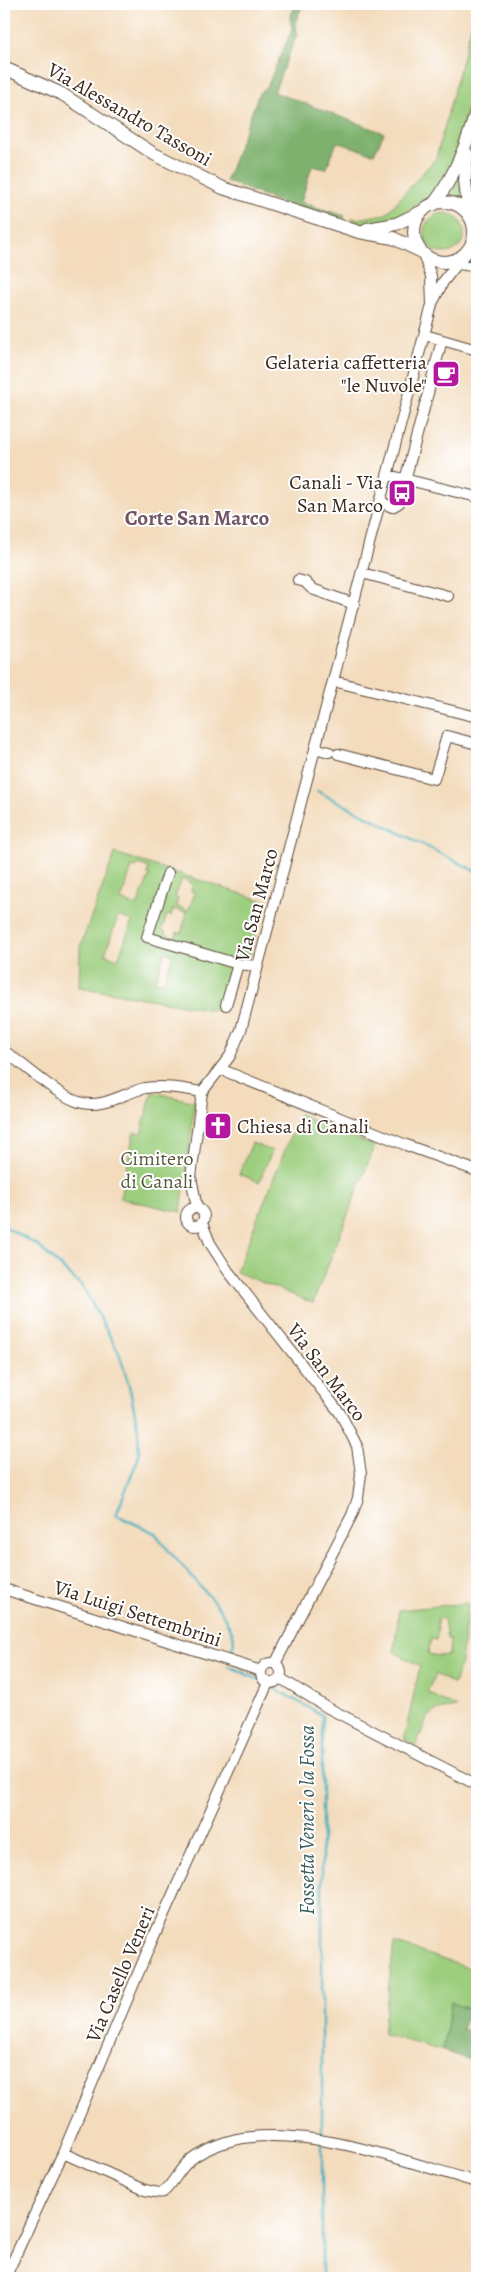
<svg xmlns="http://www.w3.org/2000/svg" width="481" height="2282" font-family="Alegreya,serif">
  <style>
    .green { fill: #9cce7e; stroke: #6c7c4e; fill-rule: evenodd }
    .forest { fill: #7db16d; stroke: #5c6e46 }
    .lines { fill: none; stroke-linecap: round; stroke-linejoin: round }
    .stream { stroke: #40aebd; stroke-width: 2.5 }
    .minor-casing { stroke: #574536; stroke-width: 12 }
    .major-casing { stroke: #574536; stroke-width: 14 }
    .minor { stroke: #fff; stroke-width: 10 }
    .major { stroke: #fff; stroke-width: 12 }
    .labels { text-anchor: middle; stroke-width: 4; stroke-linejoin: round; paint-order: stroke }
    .street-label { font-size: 20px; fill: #3b2a1e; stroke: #fff }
    .poi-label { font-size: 20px; fill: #3b2a1e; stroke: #fff; text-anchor: end }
    .park-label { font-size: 20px; fill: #585b3b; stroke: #fff }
    .neighbourhood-label { font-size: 21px; font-weight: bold; fill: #735664; stroke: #fff }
    .water-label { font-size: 21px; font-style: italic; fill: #3d5f5e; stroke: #fff }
  </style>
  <rect width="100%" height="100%" fill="#fff"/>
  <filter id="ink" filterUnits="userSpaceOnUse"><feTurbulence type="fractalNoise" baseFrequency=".02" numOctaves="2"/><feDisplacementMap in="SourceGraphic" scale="10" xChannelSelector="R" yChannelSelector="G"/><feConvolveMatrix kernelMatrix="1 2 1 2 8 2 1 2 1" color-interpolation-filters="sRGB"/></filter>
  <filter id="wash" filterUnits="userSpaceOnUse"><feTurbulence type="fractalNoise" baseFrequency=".0096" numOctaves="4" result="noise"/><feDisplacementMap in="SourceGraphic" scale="20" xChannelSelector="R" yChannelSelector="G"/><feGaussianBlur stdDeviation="1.12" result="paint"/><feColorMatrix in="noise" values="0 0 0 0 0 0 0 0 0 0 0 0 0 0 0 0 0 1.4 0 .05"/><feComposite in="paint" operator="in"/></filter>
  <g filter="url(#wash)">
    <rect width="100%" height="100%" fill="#f3dbbc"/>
    <!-- green -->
    <path class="green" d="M477,4V75L450,167L435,193L403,214L386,223L350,224L352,218L358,219L386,214L436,158Z
      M477,141V228C465,209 471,161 477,141Z
      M461,170L463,200L456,196L445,195Z
      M424 233a20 20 0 1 1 40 0a20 20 0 1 1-40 0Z
      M115,853L264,901L247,964H238L224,1012L79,987L80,947ZM138,864L149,868L147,873L150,875L137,906L121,900L132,867L136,868ZM182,879L193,884L191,891L195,893L188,911L176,906L178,899L175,897ZM173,909L187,913L181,933L177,932L175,938L165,934V931L162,930L167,915L171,916ZM118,916L132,921L118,959L105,954ZM165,952L173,955L163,983L155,980Z
      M152,1092L195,1102L181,1212L120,1198L134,1132L141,1134Z
      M299,1115L375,1146L313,1303L236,1272Z
      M252,1143L272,1151L259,1182L239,1174Z
      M468,1603L461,1662L454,1684L436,1674L427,1692L457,1708C425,1708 427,1720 416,1746L404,1739L420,1666L394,1652L399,1610ZM444,1618L447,1639H450L449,1655L439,1656L428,1654L431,1639L436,1640L438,1631L437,1619Z
      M394,1943L477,1971V1990L470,2010L451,2002L443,2051L383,2034Z"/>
    <!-- forest -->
    <path class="forest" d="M296,4H303L296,21L297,34L274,92L384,133L374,154L337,142L326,169L312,166L301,202L345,216L340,226L226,181L259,93L267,87L292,29L290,18Z
      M451,2002L470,2010L462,2029L477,2034V2062L443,2051Z"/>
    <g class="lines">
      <!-- stream -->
      <path class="stream" d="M317,791L477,872
        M4,1226L37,1245L83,1287L119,1353L129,1385L138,1429L139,1456L116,1515L155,1533L169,1551L220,1609L233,1634L234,1642L230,1658
        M229,1666L265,1683
        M270,1686L322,1715V2137
        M322,2142V2278"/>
    </g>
  </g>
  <g filter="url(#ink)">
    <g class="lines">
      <defs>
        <path id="minor" d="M473,226L477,232
          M448,262L477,267
          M433,302L443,282L465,254
          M425,335L477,350
          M388,475L477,497
          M381,502L392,507L399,503L442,340
          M362,573L448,596
          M298,580L305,582L312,589L354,604
          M333,681L477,717
          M315,748L329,752
          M338,754L434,779L447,736L477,744
          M168,873L147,937L238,964
          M226,1005L238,964L257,966
          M4,1051C25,1065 56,1095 79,1102C102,1110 123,1093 145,1088C164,1085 184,1089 202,1092
          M220,1069L406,1145L477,1171
          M197,1208L191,1177L202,1092L230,1056L241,1030L432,305L431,276L423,254
          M186 1217a9 9 0 1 1 18 0a9 9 0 1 1-18 0Z
          M202,1223L210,1243L228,1271L340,1413L357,1446L361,1474L358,1498L352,1515L275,1664
          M4,1589L261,1671
          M261 1673a10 10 0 1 1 20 0a10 10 0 1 1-20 0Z
          M280,1678L328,1708L477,1785
          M63,2153L145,2190C150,2191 158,2194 163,2192C169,2189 179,2171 185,2165C197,2151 225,2141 243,2138C317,2127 406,2162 477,2182
          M5,2278L63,2153L150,1945L268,1683"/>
        <path id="major" d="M4,68L62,94L154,154L223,188L359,232L393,238L420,251
          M467,154L465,181L469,216
          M414 232a30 30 0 1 1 60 0a30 30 0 1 1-60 0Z
          M433,205C455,176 467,144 477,109
          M367,229L396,224L423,211"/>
      </defs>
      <!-- minor casing -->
      <use href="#minor" class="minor-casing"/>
      <!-- major casing -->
      <use href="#major" class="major-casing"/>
      <!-- minor -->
      <use href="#minor" class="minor"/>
      <!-- major -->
      <use href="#major" class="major"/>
    </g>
  </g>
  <!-- icons -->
  <defs>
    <symbol id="cafe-square" viewBox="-11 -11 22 22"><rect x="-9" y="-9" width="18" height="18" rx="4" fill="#b5179e" stroke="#fff"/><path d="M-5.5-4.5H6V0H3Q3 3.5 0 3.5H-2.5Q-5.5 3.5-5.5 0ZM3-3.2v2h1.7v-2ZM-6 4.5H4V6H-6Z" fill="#fff"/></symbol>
    <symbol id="bus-square" viewBox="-11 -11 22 22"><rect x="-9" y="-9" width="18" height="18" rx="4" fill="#b5179e" stroke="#fff"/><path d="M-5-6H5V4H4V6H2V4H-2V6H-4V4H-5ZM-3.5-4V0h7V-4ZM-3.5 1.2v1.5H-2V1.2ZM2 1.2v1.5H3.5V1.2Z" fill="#fff"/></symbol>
    <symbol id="church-square" viewBox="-11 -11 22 22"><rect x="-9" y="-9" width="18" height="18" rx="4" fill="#b5179e" stroke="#fff"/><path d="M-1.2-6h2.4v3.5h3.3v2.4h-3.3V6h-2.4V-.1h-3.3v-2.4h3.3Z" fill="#fff"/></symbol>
  </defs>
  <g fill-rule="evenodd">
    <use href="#cafe-square" x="430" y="358" width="32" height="32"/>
    <use href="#bus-square" x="386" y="477" width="32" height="32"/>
    <use href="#church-square" x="202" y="1110" width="32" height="32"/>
  </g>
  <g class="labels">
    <!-- street labels -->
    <g class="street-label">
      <text transform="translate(130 114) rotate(30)" y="7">Via Alessandro Tassoni</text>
      <text transform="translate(256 905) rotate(-75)" y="7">Via San Marco</text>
      <text transform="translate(327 1372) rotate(53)" y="7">Via San Marco</text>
      <text transform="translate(138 1613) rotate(18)" y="7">Via Luigi Settembrini</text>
      <text transform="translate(120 1974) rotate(-67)" y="7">Via Casello Veneri</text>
    </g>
    <!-- poi labels -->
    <g class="poi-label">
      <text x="427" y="369">Gelateria caffetteria<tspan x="427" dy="23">"le Nuvole"</tspan></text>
      <text x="383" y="489">Canali - Via<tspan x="383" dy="23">San Marco</tspan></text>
      <text x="237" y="1133" text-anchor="start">Chiesa di Canali</text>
    </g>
    <!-- park labels -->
    <g class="park-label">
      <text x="157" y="1165">Cimitero<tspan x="157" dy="23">di Canali</tspan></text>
    </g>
    <!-- neighbourhood labels -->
    <g class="neighbourhood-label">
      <text x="197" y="525">Corte San Marco</text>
    </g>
    <!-- water labels -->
    <g class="water-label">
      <text transform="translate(307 1820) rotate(-90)" y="7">Fossetta Veneri o la Fossa</text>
    </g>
  </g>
  <!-- margin -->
  <rect width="481" height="2282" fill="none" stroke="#fff" stroke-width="20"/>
</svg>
